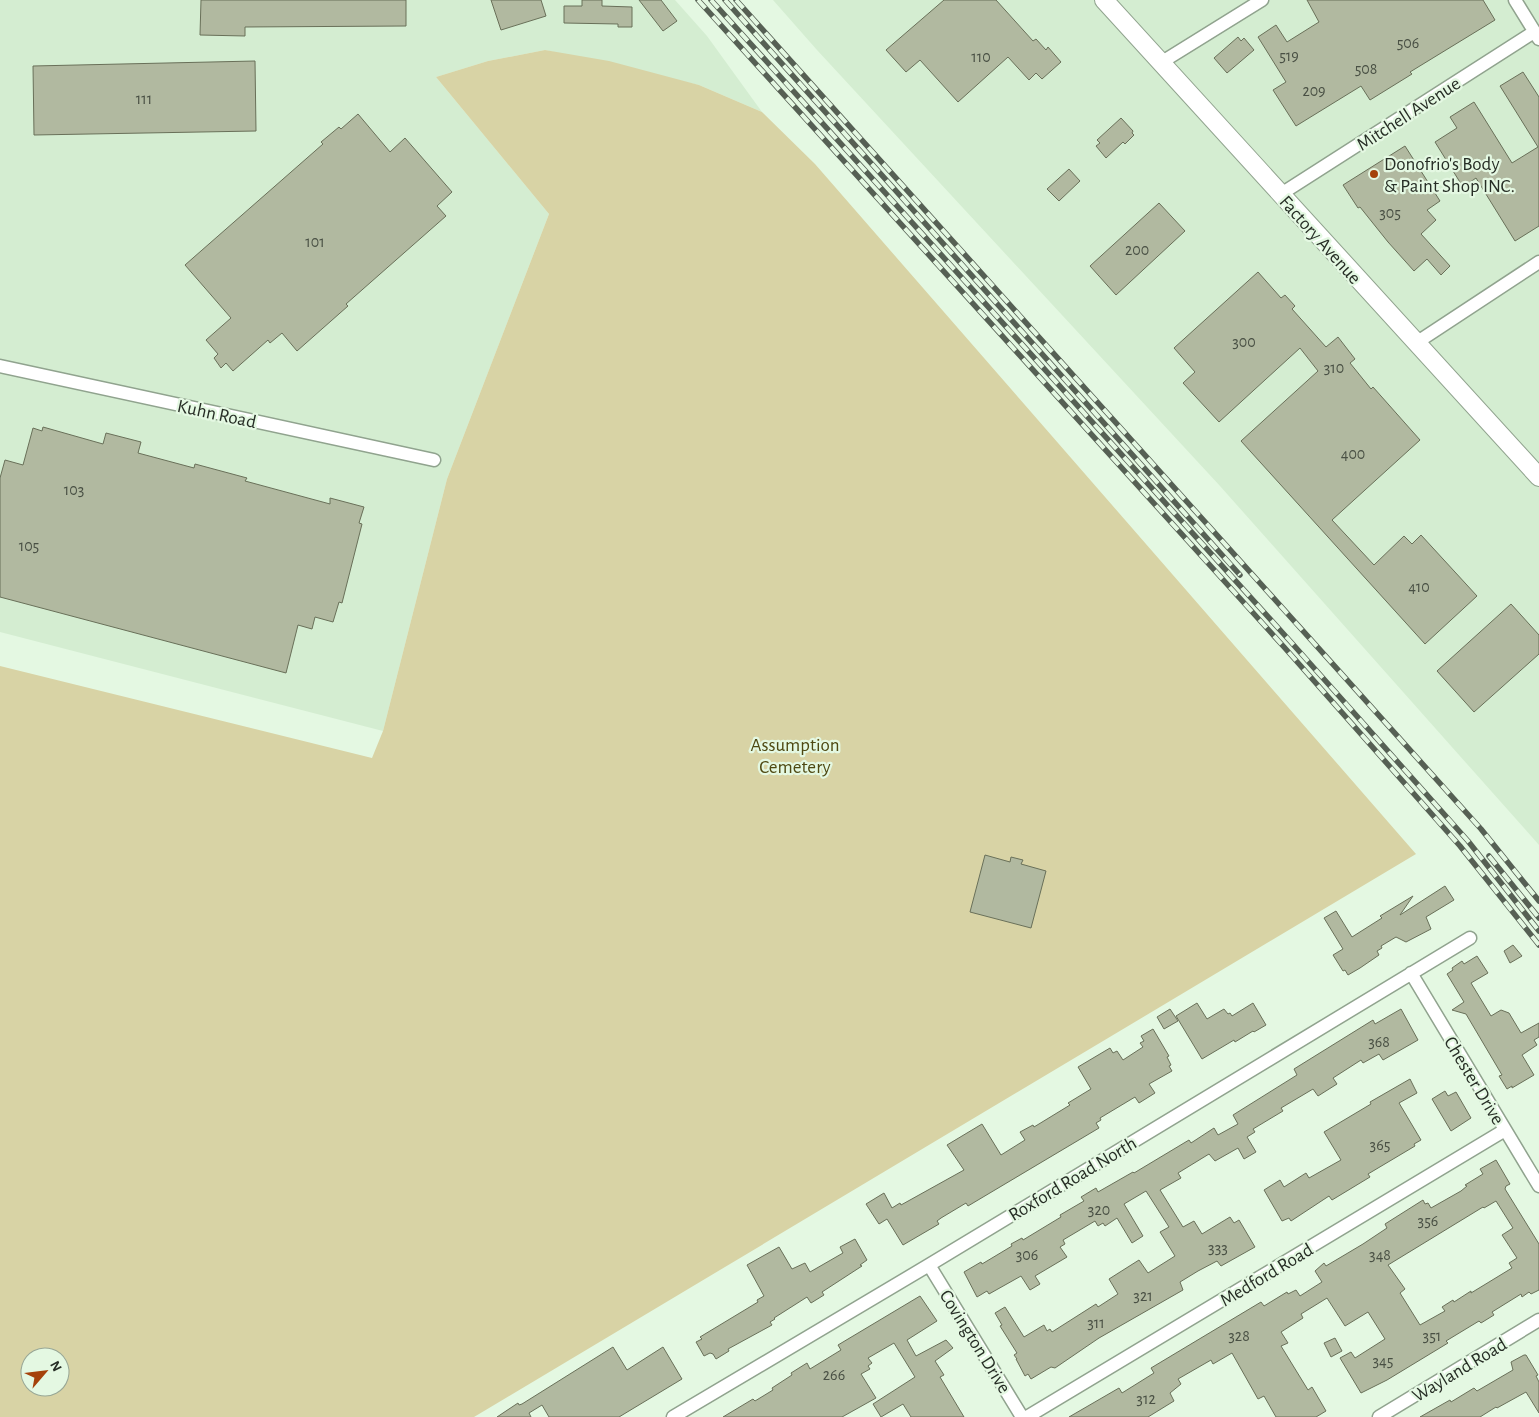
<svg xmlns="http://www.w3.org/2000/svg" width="1539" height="1417" font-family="'Alegreya Sans',sans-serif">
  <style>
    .built { fill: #d4edd1 }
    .green { fill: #d8d3a5; fill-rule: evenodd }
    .building { fill: #b1b9a0; stroke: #697059; fill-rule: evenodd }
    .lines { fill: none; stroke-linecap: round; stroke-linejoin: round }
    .street-casing { stroke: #90a38e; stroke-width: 15 }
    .secondary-casing { stroke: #90a38e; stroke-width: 20 }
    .street { stroke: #fff; stroke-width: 12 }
    .secondary { stroke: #fff; stroke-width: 18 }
    .rail-casing { stroke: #566054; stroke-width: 5.5 }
    .rail { stroke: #e4f8e2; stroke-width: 4; stroke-dasharray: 11; stroke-linecap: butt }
    .poi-dot { fill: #a5420a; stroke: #e4f8e2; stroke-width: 2 }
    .labels { text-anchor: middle; stroke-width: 4.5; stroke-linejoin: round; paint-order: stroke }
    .number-label { font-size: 16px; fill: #495044 }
    .street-label { font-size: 19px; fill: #262d25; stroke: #e4f8e2 }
    .poi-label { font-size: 19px; fill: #262d25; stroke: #e4f8e2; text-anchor: start }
    .park-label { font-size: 19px; fill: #4e4811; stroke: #e4f8e2 }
  </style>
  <rect width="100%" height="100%" fill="#e4f8e2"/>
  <!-- built -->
  <path class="built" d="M0,0H675L707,36L762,112L699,85L545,50L488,61L436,77L549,214L447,479L383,731L0,632Z
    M773,0H1539V845L1220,486L817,50Z"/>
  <!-- green -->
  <path class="green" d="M545,50L609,61L699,85L762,112L815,164L1416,854L474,1417H0V666L372,758L383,731L447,479L549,214L436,77L488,61ZM30,1357H60V1387H30Z"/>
  <!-- building -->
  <path class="building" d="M201,0H406V26L245,27V36L200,35Z
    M491,0H541L546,16L501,30Z
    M582,0H602V6L632,7V27H618V24L564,23V6H582Z
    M639,0H661L677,21L663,31Z
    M944,0H996L1033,41L1036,39L1046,50L1048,47L1061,62L1042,79L1036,73L1029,80L1008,57L958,102L920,60L906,72L886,50Z
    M1307,0H1483L1495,20L1410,72L1412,74L1370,100L1361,86L1296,126L1273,90L1286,82L1258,37L1276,25L1287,42L1319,22Z
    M1238,37L1241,41L1244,38L1254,50L1227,73L1214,58Z
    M255,61L256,131L34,135L33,66Z
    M1523,72L1539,97V226L1515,241L1476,178L1463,187L1435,142L1457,128L1450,117L1474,102L1512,163L1538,147L1500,86Z
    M358,114L390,152L405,138L452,192L437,206L446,216L346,304L348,306L297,351L282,333L270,343L268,340L233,371L226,363L221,368L214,358L218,354L206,340L231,318L185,265L323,144L321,142L339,127L341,129Z
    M1121,118L1133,131L1132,133L1134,135L1125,144L1123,142L1106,158L1096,146L1100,143L1097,140Z
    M1405,146L1440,201L1427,210L1436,220L1421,234L1450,266L1441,275L1427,259L1414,271L1388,242L1360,207L1358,208L1343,185Z
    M1069,169L1080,181L1059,201L1047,189Z
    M1159,203L1185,231L1116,295L1090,266Z
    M1258,272L1281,298L1285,295L1295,306L1292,309L1326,347L1338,337L1355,359L1350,363L1371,389L1373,387L1420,440L1332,520L1374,565L1404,536L1412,544L1421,535L1477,596L1425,644L1241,441L1318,371L1300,348L1219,422L1183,383L1195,372L1174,348Z
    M43,427L103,444L106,433L141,442L138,453L194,468L195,464L247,478L245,481L330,504V498L364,507L359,523L362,524L342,603L339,602L333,622L315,617L312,629L298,625L286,673L0,597V478L5,460L23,465L33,428L42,431Z
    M1511,604L1539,635V654L1474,712L1437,671Z
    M985,855L1010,862L1011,857L1023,860L1021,864L1046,871L1031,928L970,912Z
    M1445,886L1454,900L1426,917L1431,929L1406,942L1396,937L1381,946L1382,948L1377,951L1379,955L1360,968L1348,975L1345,970L1343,971L1333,955L1343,949L1324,918L1336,911L1352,937L1382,918L1380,916L1413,896L1400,915Z
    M1513,945L1522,956L1510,963L1504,951Z
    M1477,956L1488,973L1471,983L1491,1016L1501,1010L1509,1013L1521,1033L1539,1023V1037L1534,1040L1537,1045L1522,1055L1534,1075L1512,1088V1086L1507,1089L1499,1076L1502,1075L1466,1014L1452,1010L1464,1002L1447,974L1453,970L1452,968L1462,961L1464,964Z
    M1197,1003L1207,1019L1224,1009L1228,1014L1230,1013L1232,1016L1253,1003L1266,1025L1254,1032L1253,1031L1235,1042L1234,1040L1202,1059L1176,1016Z
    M1170,1009L1178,1021L1164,1029L1157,1017Z
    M1401,1009L1418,1040L1383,1060L1379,1054L1363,1063L1361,1060L1333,1078L1337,1084L1318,1096L1313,1089L1281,1108L1283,1111L1253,1129L1255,1132L1247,1137L1256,1152L1244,1159L1238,1148L1215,1161L1209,1154L1178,1173L1181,1178L1160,1190L1183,1227L1194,1221L1202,1234L1230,1217L1234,1223L1239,1220L1255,1247L1221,1266L1217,1261L1198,1271L1180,1282L1183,1290L1099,1338L1055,1368L1051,1367L1031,1379L1028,1374L1025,1376L1016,1359H1017L1014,1355L1017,1353L1000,1326L1002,1325L995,1313L1005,1307L1024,1337L1044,1325L1047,1331L1050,1329L1052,1332L1096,1304L1098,1307L1118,1294L1109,1279L1139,1260L1148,1273L1175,1256L1160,1232L1169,1227L1146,1191L1124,1204L1143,1236L1132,1243L1117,1218L1105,1226L1103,1223L1098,1226L1095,1221L1063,1240L1065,1244L1060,1247L1067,1257L1035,1276L1040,1284L1030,1290L1021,1276L989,1294L987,1291L977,1297L964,1272L981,1262L982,1264L1012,1246L1011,1244L1022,1238L1023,1240L1061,1217L1060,1215L1084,1201L1081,1197L1096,1188L1098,1192L1133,1172L1134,1173L1189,1140L1191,1143L1214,1128L1218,1135L1238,1124L1233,1115L1297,1075L1294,1069L1373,1020L1375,1024Z
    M1153,1029L1169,1056L1167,1057L1171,1065L1169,1066L1172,1071L1149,1084L1155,1093L1139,1103L1135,1097L1100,1118L1101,1120L1096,1123L1099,1128L968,1206L966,1203L941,1218L937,1221L939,1224L903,1245L887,1219L879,1224L866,1204L884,1193L892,1208L900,1203L901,1205L964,1170L947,1145L982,1124L1001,1155L1025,1140L1020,1132L1033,1125L1034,1127L1070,1105L1068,1103L1091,1089L1078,1067L1110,1048L1113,1053L1117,1051L1123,1060L1143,1047L1140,1043L1144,1041L1141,1036Z
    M1410,1079L1417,1093L1399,1103L1421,1140L1414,1144L1415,1146L1368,1174L1370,1177L1332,1200L1329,1196L1291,1221L1289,1218L1282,1221L1264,1190L1280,1180L1284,1187L1306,1173L1309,1178L1341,1160L1324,1132L1371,1104L1370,1102Z
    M1445,1091L1448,1096L1456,1092L1471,1118L1451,1131L1432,1099Z
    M1496,1160L1510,1184L1506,1186L1505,1189L1539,1244V1290L1531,1294L1529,1292L1522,1297L1521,1294L1492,1312L1494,1315L1481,1323L1479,1321L1446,1341L1448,1343L1387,1380L1361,1393L1340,1358L1351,1352L1355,1358L1385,1339L1368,1312L1345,1326L1327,1298L1301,1314L1303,1318L1281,1332L1288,1343L1281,1346L1308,1390L1312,1387L1326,1411L1316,1417H1276L1264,1396L1258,1399L1232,1353L1213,1364L1211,1360L1178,1379L1181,1384L1170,1393L1174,1401L1148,1417H1069L1119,1388L1122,1393L1154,1373L1151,1368L1261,1302L1264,1306L1287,1292L1288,1294L1296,1290L1300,1296L1322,1282L1315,1271L1324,1263L1326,1266L1363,1244L1387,1228L1385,1224L1423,1200L1425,1204L1428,1203L1431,1208L1461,1191L1467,1186L1465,1185L1483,1174L1480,1169ZM1496,1201L1513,1228L1502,1235L1517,1258L1509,1263L1512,1268L1471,1293V1291L1454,1302L1453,1300L1442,1307L1445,1311L1420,1325L1400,1293L1405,1289L1388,1265L1483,1207L1484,1208Z
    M855,1239L867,1260L860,1265L862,1266L822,1292L824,1295L811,1303L807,1297L774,1318L775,1319L770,1322L772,1325L728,1349L729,1351L716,1359L713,1354L710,1353L704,1356L696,1342L702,1339L700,1337L758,1302L757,1300L764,1296L747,1265L779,1247L792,1269L805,1263L810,1272L843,1253L840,1247Z
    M920,1296L937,1321L907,1340L916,1356L946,1340L953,1348L935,1361L944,1375L940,1377L964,1417H911L903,1404L881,1417L873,1404L915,1377L894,1343L868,1358L872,1363L868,1366L870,1369L861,1374L876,1398L842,1417H723L753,1399L755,1401L773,1390L772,1388L792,1375L791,1373L807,1363L810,1369L841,1350L838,1345Z
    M1335,1338L1342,1351L1331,1357L1324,1343Z
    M613,1347L627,1370L663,1347L682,1379L619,1417H549L542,1405L529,1413L531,1417H497L518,1403L519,1405L522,1404Z
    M1524,1355H1526L1538,1375L1536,1376L1539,1382V1413L1526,1392L1497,1408L1496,1407L1480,1417H1420L1450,1400L1451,1402L1474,1388L1477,1391L1513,1370L1511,1362Z"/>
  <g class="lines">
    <defs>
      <path id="street" d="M1515,0L1539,39
        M1162,62L1262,0
        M1281,194L1534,32
        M1416,343L1539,262
        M0,366L434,460
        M1411,973L1539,1186
        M929,1265L1022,1417
        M673,1417L929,1265L1470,938
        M1027,1417L1505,1130
        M1379,1417L1539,1320"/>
      <path id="secondary" d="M1104,0L1539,477"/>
    </defs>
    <!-- street casing -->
    <use href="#street" class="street-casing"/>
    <!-- secondary casing -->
    <use href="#secondary" class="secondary-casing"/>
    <!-- street -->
    <use href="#street" class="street"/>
    <!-- secondary -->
    <use href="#secondary" class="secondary"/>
    <defs>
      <path id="rail" d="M698,0L1284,647L1460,846L1539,945
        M711,0L1290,641L1468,841L1539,931
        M725,0L1240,575
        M736,0L1481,829L1539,901
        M1489,856L1539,918"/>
    </defs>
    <!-- rail casing -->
    <use href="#rail" class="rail-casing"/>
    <!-- rail -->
    <use href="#rail" class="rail"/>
  </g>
  <!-- markers -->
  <circle class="poi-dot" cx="1374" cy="174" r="5"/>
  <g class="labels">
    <!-- number labels -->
    <g class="number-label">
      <text x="1408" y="48">506</text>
      <text x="1289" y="61">519</text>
      <text x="981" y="62">110</text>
      <text x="1366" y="74">508</text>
      <text x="1314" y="96">209</text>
      <text x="144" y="104">111</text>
      <text x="1390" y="218">305</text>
      <text x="315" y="247">101</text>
      <text x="1137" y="255">200</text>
      <text x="1244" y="347">300</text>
      <text x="1334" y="373">310</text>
      <text x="1353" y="459">400</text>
      <text x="74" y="495">103</text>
      <text x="29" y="551">105</text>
      <text x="1419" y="592">410</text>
      <text x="1379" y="1047">368</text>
      <text x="1380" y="1150">365</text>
      <text x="1099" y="1215">320</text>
      <text x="1428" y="1226">356</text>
      <text x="1218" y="1253">333</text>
      <text x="1027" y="1260">306</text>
      <text x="1380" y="1260">348</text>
      <text x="1143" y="1301">321</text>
      <text x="1096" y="1328">311</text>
      <text x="1239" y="1341">328</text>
      <text x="1432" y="1341">351</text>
      <text x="1383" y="1366">345</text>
      <text x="834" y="1380">266</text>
      <text x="1146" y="1404">312</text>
    </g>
    <!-- street labels -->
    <g class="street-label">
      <text transform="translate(1408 113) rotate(-33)" y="7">Mitchell Avenue</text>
      <text transform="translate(1321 239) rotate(48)" y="7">Factory Avenue</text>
      <text transform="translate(217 413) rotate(12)" y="7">Kuhn Road</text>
      <text transform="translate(1475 1080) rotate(59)" y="7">Chester Drive</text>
      <text transform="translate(1072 1178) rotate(-31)" y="7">Roxford Road North</text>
      <text transform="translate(1266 1274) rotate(-31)" y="7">Medford Road</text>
      <text transform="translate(976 1341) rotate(58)" y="7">Covington Drive</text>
      <text transform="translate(1459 1369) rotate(-31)" y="7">Wayland Road</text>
    </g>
    <!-- poi labels -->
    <g class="poi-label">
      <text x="1384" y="170">Donofrio's Body<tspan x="1384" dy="22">&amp; Paint Shop INC.</tspan></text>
    </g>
    <!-- park labels -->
    <g class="park-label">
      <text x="795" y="751">Assumption<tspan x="795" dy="22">Cemetery</tspan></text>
    </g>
  </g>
  <!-- north arrow -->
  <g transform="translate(45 1372) rotate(62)"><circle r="24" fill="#e4f8e2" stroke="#98a796"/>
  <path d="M0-4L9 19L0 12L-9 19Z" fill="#a5420a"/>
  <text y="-8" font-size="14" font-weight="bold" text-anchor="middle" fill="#262d25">N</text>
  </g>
</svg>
